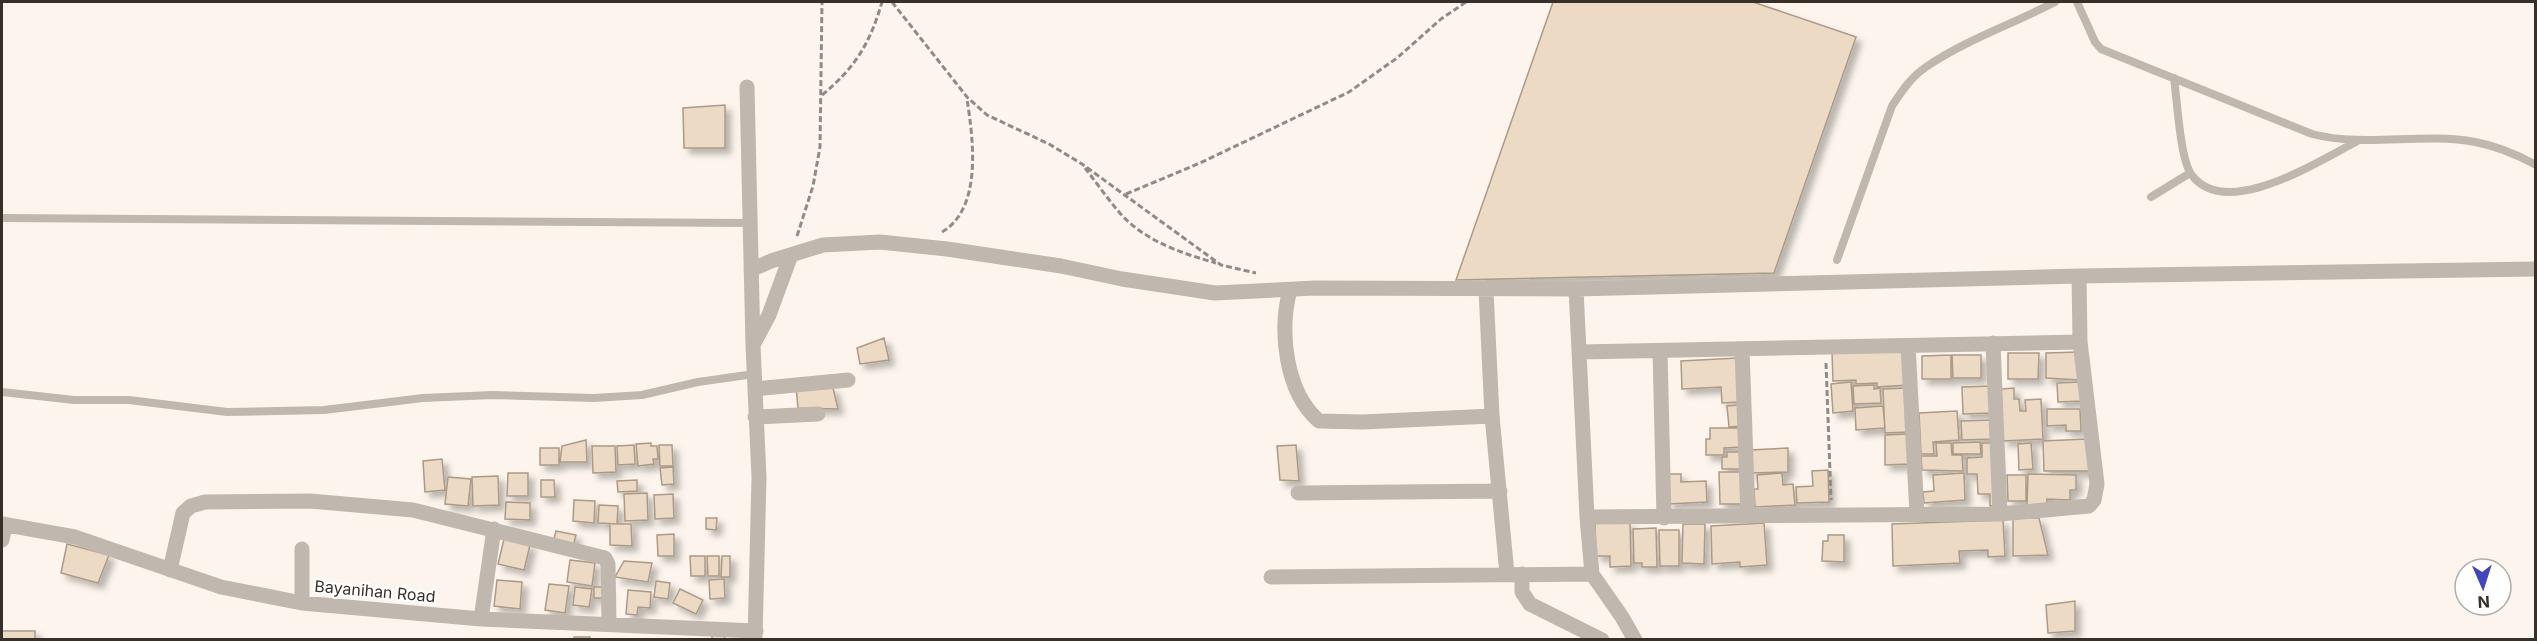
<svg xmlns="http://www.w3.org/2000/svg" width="2537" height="641" font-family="Inter,sans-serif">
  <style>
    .building { fill: #ecdac5; stroke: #ab9a86; stroke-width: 1.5; filter: url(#shadow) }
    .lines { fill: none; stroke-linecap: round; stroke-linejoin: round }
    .path { stroke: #928b83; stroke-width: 3; stroke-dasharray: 6 3; stroke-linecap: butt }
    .service { stroke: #c0b8af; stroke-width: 8 }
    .minor { stroke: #c0b8af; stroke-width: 15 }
    .labels { text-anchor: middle; stroke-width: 4.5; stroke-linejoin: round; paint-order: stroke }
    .street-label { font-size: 16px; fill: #373028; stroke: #fff }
  </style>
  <defs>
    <filter id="shadow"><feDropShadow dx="5.5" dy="5.5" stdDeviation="3" flood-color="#0004"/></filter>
  </defs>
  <rect width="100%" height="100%" fill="#fdf5ed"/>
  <!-- building -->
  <path class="building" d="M1553,2H1753L1856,37L1774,273L1456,280Z
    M725,105V148H684L683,108Z
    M884,338L889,360L860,364L857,348Z
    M1906,349L1908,385L1877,387V383L1856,384V380L1833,381L1832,353Z
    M2079,352L2080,380L2046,378V353Z
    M2008,353H2039L2038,379H2008Z
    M1951,355V379H1922V356Z
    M1952,355H1981V378H1953Z
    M1737,358L1739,402L1722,403L1721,387L1682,389L1681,361Z
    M1851,382L1853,411L1833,413L1831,384Z
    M2081,382V401L2058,402L2057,383Z
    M1874,385V389L1880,388L1881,403L1854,404L1853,386Z
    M1992,386V413L1963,414L1962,387Z
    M796,387L833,388L838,409L798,408Z
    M1907,388L1909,432L1885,433L1883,389Z
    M2014,388V399H2019L2020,411H2026L2025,400L2041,399L2043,439L2003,441L2001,389Z
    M1740,405L1741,426L1729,427L1727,406Z
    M1883,406L1885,428L1856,430L1855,408Z
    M2047,409H2080L2081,431H2066V425L2047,426Z
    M1957,411L1959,440L1933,442L1934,454H1921L1919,413Z
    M1992,420V439L1962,440L1961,421Z
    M1710,428H1741L1742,447L1724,448V455H1706V439H1710Z
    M1909,434V464L1885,465V435Z
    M2087,439L2090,471H2044L2043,441Z
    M586,440L587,462H560L562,446Z
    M1980,442L1981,454H1953V443Z
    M651,443V446H657L658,459H653L654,464L638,466L636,444Z
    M1936,443H1951L1952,455H1962L1963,471L1922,470L1921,456H1937Z
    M1982,443H1995L1997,505L1990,506V494H1978L1977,474H1967V458L1982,457Z
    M2031,443L2033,469L2019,470L2018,444Z
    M634,445L635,464L618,465L617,446Z
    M659,445H672L673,466H660Z
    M1296,445L1299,481L1280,480L1277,446Z
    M592,446H615L616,472L593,473Z
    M540,448H559V465H540Z
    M1788,448V472L1751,473L1750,450Z
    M1727,452H1742V469H1722V457H1727Z
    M442,459L445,490L425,492L423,461Z
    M673,467L674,484L662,485L660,468Z
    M1828,470L1829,502L1797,503L1796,487L1813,486L1812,471Z
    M1719,472H1744V504H1720Z
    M508,473H528V496H507Z
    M1782,473L1783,485L1793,484L1795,505L1755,507L1754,489H1758L1757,475Z
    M1964,473L1965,500L1924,503L1923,492L1934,491L1933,475Z
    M1669,474H1681V482L1706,481L1707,502L1668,504Z
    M2028,474L2076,475V490H2070V500L2047,499L2046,508L2027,507Z
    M2007,475H2026V501H2008Z
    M498,476L499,505L473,506L472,477Z
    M448,477L471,479L468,506L445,504Z
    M541,480H554L555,497H541Z
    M637,480V491L618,492L617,481Z
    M647,493L648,520L625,521L624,494Z
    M673,494L674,518L655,519L654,495Z
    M574,500L595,501L594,523L573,521Z
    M506,502L530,503V520L505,519Z
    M599,505L618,506L617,524L598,523Z
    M706,518H717L716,530L706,529Z
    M2013,518H2039L2048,555L2013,556Z
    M2003,520L2005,556L1988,557V550L1959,551L1960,563L1893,566L1892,524Z
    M1595,523H1630L1631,566L1610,567V556H1596Z
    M1764,523L1767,565L1740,567V562L1712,564L1711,526Z
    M610,524H631L632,546L610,545Z
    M1683,524H1705L1704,564L1682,563Z
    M1656,528L1657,567H1642V563H1634L1633,529Z
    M1659,530H1679V566H1660Z
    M556,531L576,535L573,547L553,543Z
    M674,534V556H658L657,535Z
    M1828,535H1844V562L1822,561L1823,541H1828Z
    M504,539L530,545L524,570L498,564Z
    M67,544L109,555L98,583L61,573Z
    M690,556H705V576H691Z
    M707,556H719V576H708Z
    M722,556H730V577H721Z
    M570,560L595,563L592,586L567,582Z
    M624,561L652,563L648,582L615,577Z
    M724,579L725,598L710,599L709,580Z
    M497,580L522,582L520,609L494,606Z
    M656,581L670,583L668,599L654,597Z
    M549,584L569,586L565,613L545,610Z
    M575,587L592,589L589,607L573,605Z
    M594,587H606V598H594Z
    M680,589L703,600L696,614L673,603Z
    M628,590L651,592L650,608L638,607L637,615L626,614Z
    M2075,601V631L2048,633L2046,605Z
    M2,631H35V640H2Z
    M712,635L725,636L724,640H712Z
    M574,637H590V640H574Z"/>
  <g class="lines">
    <!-- path -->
    <path class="path" d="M892,2L967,97L987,115L1049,144L1082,164L1221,265L1256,273
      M822,95C856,67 870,43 882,2
      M1085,168C1096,182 1107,198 1119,212C1144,241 1181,253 1216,263
      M1126,194L1200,163L1349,92L1397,58L1441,19L1466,2
      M942,232C983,208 973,138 967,99
      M797,236L813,186L820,147L822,2
      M1826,363L1831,500"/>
    <!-- service -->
    <path class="service" d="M2077,2L2095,42L2101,49L2312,134C2366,148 2421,132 2475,142C2497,146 2516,154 2536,165
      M2174,78C2177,99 2180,158 2191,174C2225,222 2318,161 2356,142
      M2151,197L2190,173
      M2,218L749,223
      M1837,260L1892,106C1902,91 1911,77 1926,67C1965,40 2013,24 2055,2
      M2,392L74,400H129L227,412L324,410L423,398L492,395L594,398L642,395L698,382L754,374"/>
    <!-- minor -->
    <path class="minor" d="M747,87L753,345L759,477L755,640
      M751,270L771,261L823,245L880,242L947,249L1061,266L1122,279L1215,293L1315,288L1576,289L2079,276L2536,269
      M1576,289L1587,517L1592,574L1622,617L1635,640
      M1290,290C1279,330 1285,392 1319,421L1362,422L1492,416
      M1486,290L1492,416L1507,574
      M1993,343L2000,514
      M753,345L769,315L791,255
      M1908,346L1917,514
      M1742,350L1748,516
      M1660,351L1664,518
      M1580,352L2080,342
      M755,389L848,380
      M755,417L818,414
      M1298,493L1500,491
      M1587,517L2000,514L2089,506L2094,500L2097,484L2080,342L2079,276
      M2,524L75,537L221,587L302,603L481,619L756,631
      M2,540L5,525
      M302,549V603
      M170,570L183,513L191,506L205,502L310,501L413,510L605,558L608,564L609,624
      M1522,574V592L1530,604L1602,640
      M1271,577L1592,574
      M481,619L494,529"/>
  </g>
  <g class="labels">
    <!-- street labels -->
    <g class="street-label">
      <text transform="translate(375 591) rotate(5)" y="6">Bayanihan Road</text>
    </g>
  </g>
  <!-- border -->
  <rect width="2537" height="641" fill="none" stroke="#373028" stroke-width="6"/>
  <!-- north arrow -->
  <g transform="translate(2483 587) rotate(177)"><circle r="28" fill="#ffffff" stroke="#afaca9" stroke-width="1.5"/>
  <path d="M0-4.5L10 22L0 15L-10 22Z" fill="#4545bb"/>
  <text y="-9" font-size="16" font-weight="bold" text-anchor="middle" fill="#373028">N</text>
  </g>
</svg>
